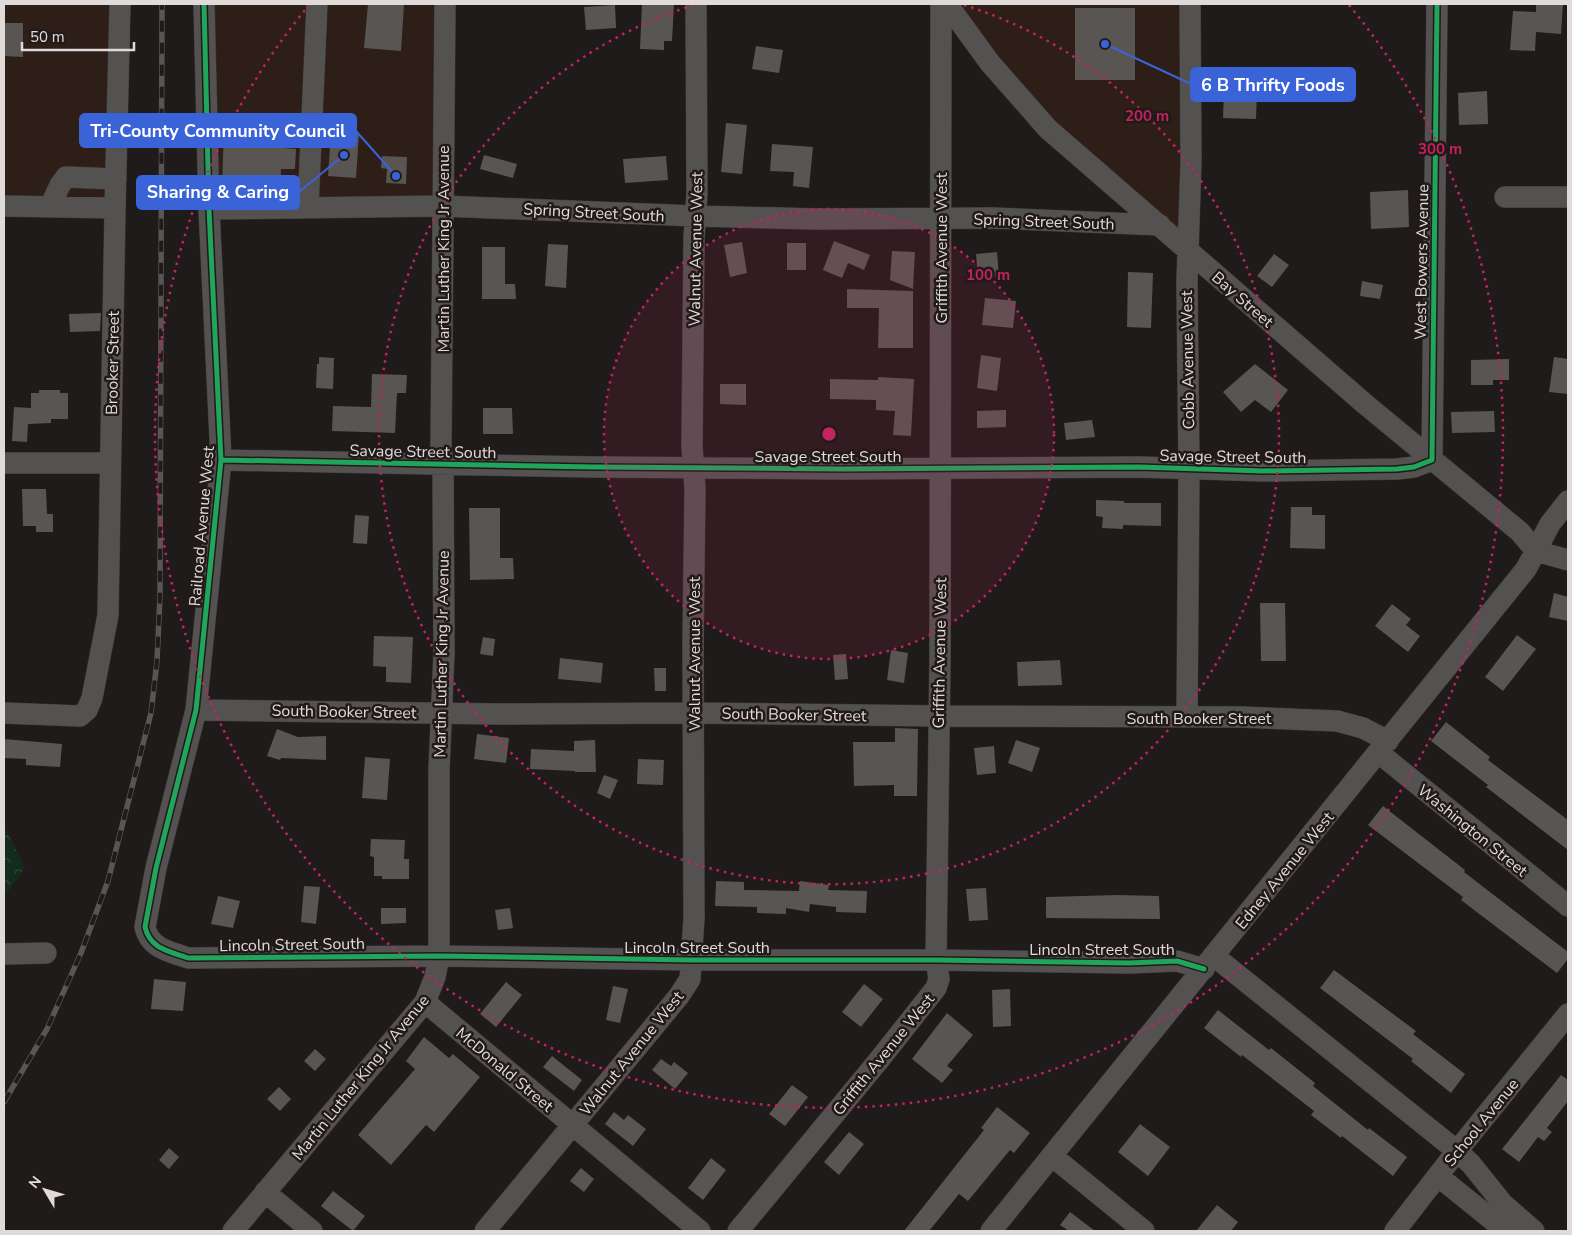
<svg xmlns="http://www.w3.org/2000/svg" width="1572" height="1235" font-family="'Nunito Sans',sans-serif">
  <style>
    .commercial { fill: #2e1e18 }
    .forest { fill: url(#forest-crowns) }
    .building { fill: #585553 }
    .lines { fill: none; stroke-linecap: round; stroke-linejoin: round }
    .minor-casing { stroke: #3b3837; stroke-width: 22 }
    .minor { stroke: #545251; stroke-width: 21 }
    .rail-casing { stroke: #585554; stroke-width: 5.5 }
    .rail { stroke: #211a18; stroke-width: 4; stroke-dasharray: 11; stroke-linecap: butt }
    .cycleway-casing { stroke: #211a18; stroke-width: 8 }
    .cycleway { stroke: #20a55d; stroke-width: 5 }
    .ring { fill: none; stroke: #c42261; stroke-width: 2.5; stroke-dasharray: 2.5 5 }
    .labels { text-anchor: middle; stroke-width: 5; stroke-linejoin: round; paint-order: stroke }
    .street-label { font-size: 16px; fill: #e0dbd9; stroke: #211a18 }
    .centre { fill: #c42261; stroke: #211a18; stroke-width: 2.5 }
    .ring-label { font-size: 15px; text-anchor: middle; font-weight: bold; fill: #c42261; stroke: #211a18; stroke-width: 5; stroke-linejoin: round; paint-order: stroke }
    .leader { fill: none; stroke: #3a63d8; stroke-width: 2 }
    .callout-dot { fill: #3a63d8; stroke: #211a18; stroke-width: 2 }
    .callout { fill: #3a63d8; stroke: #3a63d8; stroke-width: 2 }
    .callout-label { font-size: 18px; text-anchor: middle; font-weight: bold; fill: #fff }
  </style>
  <defs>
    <pattern id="forest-crowns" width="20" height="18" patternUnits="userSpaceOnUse" patternTransform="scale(1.25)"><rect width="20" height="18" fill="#132b1a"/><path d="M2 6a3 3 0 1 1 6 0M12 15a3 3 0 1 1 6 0" fill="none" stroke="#35493b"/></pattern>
  </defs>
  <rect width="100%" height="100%" fill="#1f1b1a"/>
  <!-- commercial -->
  <path class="commercial" d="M4,4H112L107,200L4,198Z
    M212,4H436L435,141L432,197L217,201Z
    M957,4H1182L1180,234L1101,165L1020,87Z"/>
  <!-- forest -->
  <path class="forest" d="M4,826L25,868L4,897Z"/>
  <!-- building -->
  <path class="building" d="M368,4H404L401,51L364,48Z
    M642,4H674L672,41H664V50L640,49Z
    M1536,4H1563L1561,34L1536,32L1535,51L1510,50L1513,11L1536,12Z
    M615,5L616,28L586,30L584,7Z
    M1075,8H1135V80H1075Z
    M4,23H23V57L4,56Z
    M756,46L783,50L779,73L752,69Z
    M1224,89L1257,91L1256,119L1223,118Z
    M1487,91L1488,124L1459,125L1458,93Z
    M726,123L747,125L742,174L721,172Z
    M224,129L282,131V148L296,149L295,169H281L280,189L222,186Z
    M331,132L359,134L356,178L328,176Z
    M772,144L813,147L809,188L793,186L794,172L770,171Z
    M484,155L517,164L513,178L480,169Z
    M382,156L407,157L406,184L386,183L387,169L381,168Z
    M666,156L668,180L625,183L623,159Z
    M1408,190L1409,227L1371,229L1370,192Z
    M834,241L870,255L864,270L848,263L842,278L823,270Z
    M742,242L747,273L730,277L724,245Z
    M787,243H806V270H787Z
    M548,244L568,245L566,288L545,286Z
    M482,247H505V284H515L516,299H482Z
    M892,251L915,252L913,289L890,280Z
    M997,252L999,277L978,279L976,254Z
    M1274,254L1289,265L1272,287L1257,276Z
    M1128,272L1153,273L1151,328L1127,327Z
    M1362,281L1383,285L1380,299L1360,296Z
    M847,289L913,291V348H878L879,308H847Z
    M985,298L1016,301L1013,328L982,325Z
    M101,313L100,331L70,332L69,314Z
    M981,355L1001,358L997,391L977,388Z
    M319,357L334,358L333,389L316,388L317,364H319Z
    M1554,357L1568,359V394L1549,392Z
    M1509,359V380H1493V385H1471V360Z
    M1255,364L1288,390L1271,412L1255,400L1241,412L1223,392Z
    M372,374L407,375L406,393H397L395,433L332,431L333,406L371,407Z
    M878,377L914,379L911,436L893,435L895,411L876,410V400L830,399V379L878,380Z
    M720,384H746V405L720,404Z
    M39,390H60V393H68V419H51V423L28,424L27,442L12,441L14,407L31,408V393H39Z
    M483,408H512L513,434H483Z
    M1006,410V427L977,428V411Z
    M1494,411L1495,432L1452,433L1451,412Z
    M1092,420L1095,437L1066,440L1064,423Z
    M22,489H46L47,514H53V532H36V526H23Z
    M1096,500L1124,501V503H1161V526L1123,525V529L1102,528L1103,517L1096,516Z
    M1291,507H1312V515H1325V549L1290,548Z
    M469,508H500V558H513L514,579L470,580Z
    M355,515L369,516L367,544L353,543Z
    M1554,593L1568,597V621L1549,617Z
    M1260,603H1285L1286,661H1261Z
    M1392,604L1411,619L1406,625L1420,636L1408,652L1375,626Z
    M1517,635L1536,649L1503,691L1485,677Z
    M374,636L413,637L411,683L386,682V667L373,666Z
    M483,637L495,639L493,656L480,654Z
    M891,650L908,653L904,683L887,680Z
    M846,654L848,679L835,680L833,655Z
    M560,658L603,663L601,683L558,679Z
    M1060,660L1062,685L1018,686L1017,662Z
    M654,668H666V691H655Z
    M1446,722L1490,757L1488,760L1568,820V850L1486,787L1488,785L1431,741Z
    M895,728L918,729L917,796H894V785L854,786L853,742H895Z
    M277,729L298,737L326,736V760L281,758L280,760L267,756Z
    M477,734L509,738L506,763L474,759Z
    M4,739L62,744L60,767L26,765V759L4,758Z
    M595,740L596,772H575V771L530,769L531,749L574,751V741Z
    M1016,740L1040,748L1032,772L1008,763Z
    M994,746L996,773L977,775L974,748Z
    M365,757L390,759L387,800L362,798Z
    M638,759L664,760L663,785L637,784Z
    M604,775L618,780L610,799L597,793Z
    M1383,806L1465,870L1464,872L1568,952V959L1557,973L1461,900L1463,897L1368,825Z
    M371,839L405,840L404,859H409V879H382V876H374V857L370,856Z
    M716,881L744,882V890L799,891L800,881L829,885L828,890L867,891L866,913L836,912V907L810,904L809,912L786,908V914L757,913V907L715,906Z
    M304,886L320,887L316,924L301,922Z
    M986,888L988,920L969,921L966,889Z
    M1118,895L1159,896L1160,919L1046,918V897Z
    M218,896L240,901L233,928L211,924Z
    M381,908H406V923L381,924Z
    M510,908L513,928L498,930L495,910Z
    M1334,970L1416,1031L1413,1034L1465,1074L1451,1093L1411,1061L1413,1059L1320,988Z
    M154,979L186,982L183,1011L151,1009Z
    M506,982L522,995L496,1027L480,1014Z
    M864,984L883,999L861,1027L842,1012Z
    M613,986L628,989L620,1023L606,1020Z
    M1010,989L1011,1026L993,1027L992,990Z
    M1218,1010L1269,1050L1271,1048L1315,1083L1313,1086L1368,1130L1369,1128L1407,1157L1393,1176L1342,1136L1341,1138L1311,1115L1314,1111L1242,1055L1241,1057L1204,1028Z
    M947,1013L973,1035L947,1066L953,1070L942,1083L912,1059Z
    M424,1037L449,1058L453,1054L480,1077L434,1132L426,1125L391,1165L358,1135L415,1069L406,1061Z
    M315,1049L326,1059L315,1071L304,1061Z
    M552,1056L582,1080L574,1091L543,1067Z
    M661,1059L671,1066L674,1062L688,1073L675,1089L652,1070Z
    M1561,1075L1568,1080V1101L1547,1128L1552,1132L1544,1141L1538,1137L1519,1162L1502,1149Z
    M792,1085L808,1097L785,1126L769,1114Z
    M279,1087L291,1099L280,1111L267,1099Z
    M997,1107L1030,1133L1014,1153L1010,1150L968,1201L959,1194L929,1231H904L984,1130L981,1128Z
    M614,1112L624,1120L628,1115L646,1129L633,1146L605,1124Z
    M1140,1124L1170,1147L1148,1176L1118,1152Z
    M849,1132L864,1144L839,1175L824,1162Z
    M169,1148L179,1157L169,1169L159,1160Z
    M711,1158L726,1170L703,1200L688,1188Z
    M581,1168L594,1179L584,1192L570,1181Z
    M333,1191L365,1216L353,1231L321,1206Z
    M1217,1205L1238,1222L1231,1231H1196Z
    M1070,1212L1095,1231H1069L1060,1225Z"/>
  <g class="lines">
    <defs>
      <path id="minor" d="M204,4L209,209L221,460L196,710L156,868L145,927C150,949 169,951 188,958L439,956L692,960H936L1129,963L1177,961L1204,969
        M947,4L990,63L1048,129L1365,404L1520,532L1536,551L1568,560
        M1505,197H1568
        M4,206L115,208
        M50,207L60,185L66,177L116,179
        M308,208L317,4
        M209,209L443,206L696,216L818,219L993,218L1160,225
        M221,460L594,467L842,469L1139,467L1263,471L1397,469L1414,467L1432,460L1437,4
        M4,463H110
        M196,710L500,714L693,713L938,716L1241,717L1337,721L1363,728L1388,741
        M4,713L80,716L87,710L92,698L108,615L115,208L120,4
        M1187,717L1189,469L1187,281L1191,162L1190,4
        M1379,753L1568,906
        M4,954L46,953
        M1214,956L1457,1151L1471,1164L1503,1204L1534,1231
        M425,1002L700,1231
        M1052,1156L1144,1231
        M1438,1176L1506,1231
        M265,1192L312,1231
        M233,1231L425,1002L435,977L439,956V770L444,653L443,466L441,446L445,4
        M485,1231L679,996L690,979L694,918L693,644L695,489L692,446L694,237L697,194L696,4
        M738,1231L879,1060L936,988L939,979L936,960L940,658L941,4
        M991,1231L1526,569L1550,524L1568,501
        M1395,1231L1457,1151L1568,1014"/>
    </defs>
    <!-- minor casing -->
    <use href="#minor" class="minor-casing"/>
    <!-- minor -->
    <use href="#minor" class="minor"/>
    <defs>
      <path id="rail" d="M4,1102L47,1029L81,953L108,881L151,713L157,661L160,596L162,4"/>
    </defs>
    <!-- rail casing -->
    <use href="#rail" class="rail-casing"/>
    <!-- rail -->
    <use href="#rail" class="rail"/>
    <defs>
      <path id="cycleway" d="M204,4L209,209L221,460L196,710L156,868L145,927C150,949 169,951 188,958L439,956L692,960H936L1129,963L1177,961L1204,969
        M221,460L594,467L842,469L1139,467L1263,471L1397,469L1414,467L1432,460L1437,4"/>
    </defs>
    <!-- cycleway casing -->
    <use href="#cycleway" class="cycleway-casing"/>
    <!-- cycleway -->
    <use href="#cycleway" class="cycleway"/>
  </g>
  <!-- distance rings -->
  <circle cx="829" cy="434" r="225" fill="#c42261" fill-opacity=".12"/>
  <g class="ring">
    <circle cx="829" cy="434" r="225"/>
    <path d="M964 5A450 450 0 1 1 694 5"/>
    <path d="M1349 5A674 674 0 1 1 309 5"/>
  </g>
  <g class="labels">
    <!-- street labels -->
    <g class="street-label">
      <text transform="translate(594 212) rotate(3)" y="6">Spring Street South</text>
      <text transform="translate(1044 221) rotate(2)" y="6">Spring Street South</text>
      <text transform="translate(941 248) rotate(-90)" y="6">Griffith Avenue West</text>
      <text transform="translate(443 249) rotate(-90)" y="6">Martin Luther King Jr Avenue</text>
      <text transform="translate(695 249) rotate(-89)" y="6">Walnut Avenue West</text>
      <text transform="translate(1421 262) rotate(-89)" y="6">West Bowers Avenue</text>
      <text transform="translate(1243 299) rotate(41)" y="6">Bay Street</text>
      <text transform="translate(1187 360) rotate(-91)" y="6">Cobb Avenue West</text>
      <text transform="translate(112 363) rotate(-89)" y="6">Brooker Street</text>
      <text transform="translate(423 451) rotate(1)" y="6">Savage Street South</text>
      <text x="828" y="462">Savage Street South</text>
      <text transform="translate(1233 456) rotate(1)" y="6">Savage Street South</text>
      <text transform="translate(201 526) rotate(-85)" y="6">Railroad Avenue West</text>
      <text transform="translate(939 653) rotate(-89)" y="6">Griffith Avenue West</text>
      <text transform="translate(441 654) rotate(-89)" y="6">Martin Luther King Jr Avenue</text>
      <text transform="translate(694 654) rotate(-90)" y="6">Walnut Avenue West</text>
      <text transform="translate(344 711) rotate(1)" y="6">South Booker Street</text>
      <text transform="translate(794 714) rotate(1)" y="6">South Booker Street</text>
      <text x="1199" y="724">South Booker Street</text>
      <text transform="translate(1473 830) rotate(39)" y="6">Washington Street</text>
      <text transform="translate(1284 870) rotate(-51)" y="6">Edney Avenue West</text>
      <text transform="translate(292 944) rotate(-1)" y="6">Lincoln Street South</text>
      <text x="697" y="953">Lincoln Street South</text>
      <text x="1102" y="955">Lincoln Street South</text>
      <text transform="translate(631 1053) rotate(-51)" y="6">Walnut Avenue West</text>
      <text transform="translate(883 1054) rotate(-51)" y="6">Griffith Avenue West</text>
      <text transform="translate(505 1069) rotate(40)" y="6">McDonald Street</text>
      <text transform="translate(360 1077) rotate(-51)" y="6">Martin Luther King Jr Avenue</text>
      <text transform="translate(1481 1122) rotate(-51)" y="6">School Avenue</text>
    </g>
  </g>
  <circle cx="829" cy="434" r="8" class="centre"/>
  <g class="ring-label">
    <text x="1147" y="121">200 m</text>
    <text x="1440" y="154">300 m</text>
    <text x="988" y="280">100 m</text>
  </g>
  <!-- callouts -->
  <path class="leader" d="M1105 44L1191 84M396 176L356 131M344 155L299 192"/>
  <g class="callout-dot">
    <circle cx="1105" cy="44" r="5"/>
    <circle cx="396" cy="176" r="5"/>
    <circle cx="344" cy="155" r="5"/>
  </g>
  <g class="callout">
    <rect x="1191" y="68" width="164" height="33" rx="5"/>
    <rect x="80" y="114" width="276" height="33" rx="5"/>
    <rect x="137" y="176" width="162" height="33" rx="5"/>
  </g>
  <g class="callout-label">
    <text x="1273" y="91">6 B Thrifty Foods</text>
    <text x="218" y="137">Tri-County Community Council</text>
    <text x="218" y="198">Sharing &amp; Caring</text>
  </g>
  <!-- border -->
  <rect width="1572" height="1235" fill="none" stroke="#e0dbd9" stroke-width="10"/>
  <!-- north arrow -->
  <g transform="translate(45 1190) rotate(308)" stroke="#211a18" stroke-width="4" paint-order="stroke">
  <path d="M0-4L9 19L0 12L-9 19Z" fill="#e0dbd9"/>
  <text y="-8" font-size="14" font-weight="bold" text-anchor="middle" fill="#e0dbd9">N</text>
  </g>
  <!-- scale -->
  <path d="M22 42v8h112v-8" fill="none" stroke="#e0dbd9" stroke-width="2.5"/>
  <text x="30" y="42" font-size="15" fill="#e0dbd9" stroke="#211a18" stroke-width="4" paint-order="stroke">50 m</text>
</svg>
